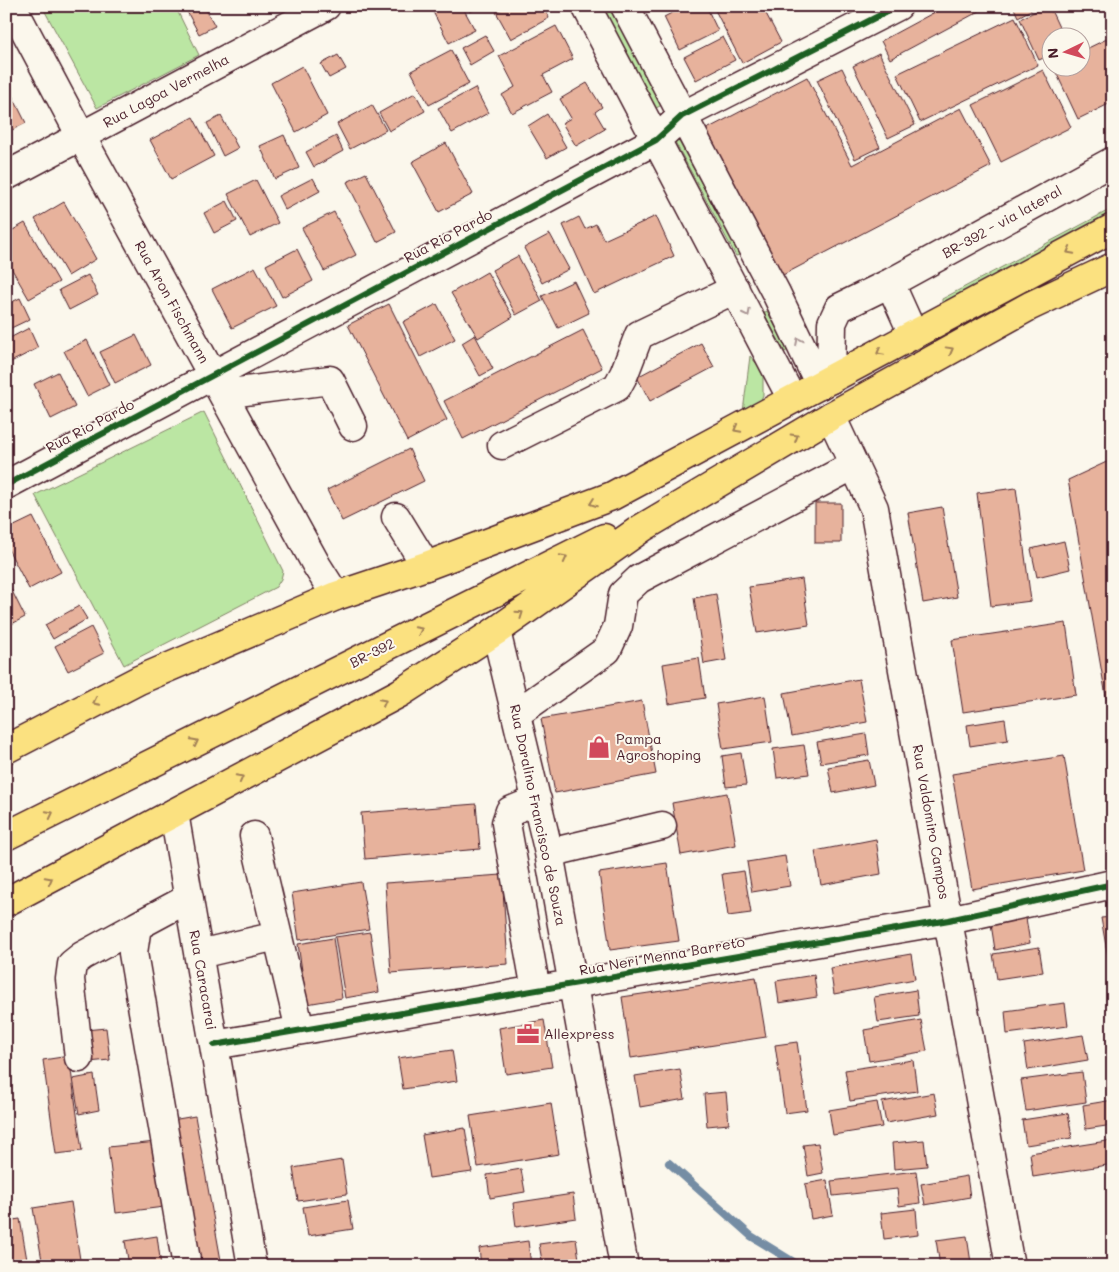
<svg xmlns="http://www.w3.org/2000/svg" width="1119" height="1272" font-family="Mali,sans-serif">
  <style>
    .green { fill: #bbe6a3; stroke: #828267 }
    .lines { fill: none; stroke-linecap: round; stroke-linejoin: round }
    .stream { stroke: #758da4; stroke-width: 8 }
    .building { fill: #e7b29c; stroke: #4a1f2b }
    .minor-casing { stroke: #4a1f2b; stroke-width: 31 }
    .highway-casing { stroke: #4a1f2b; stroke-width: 31 }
    .minor { stroke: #fbf7ec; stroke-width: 28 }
    .highway { stroke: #fbe180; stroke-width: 28 }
    .cycleway-casing { stroke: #fbf7ec; stroke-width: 9 }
    .cycleway { stroke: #1b5e20; stroke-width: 6 }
    .oneway { stroke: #a28056 }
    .oneway2 { stroke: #ab9695 }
    .labels { text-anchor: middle; stroke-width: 4; stroke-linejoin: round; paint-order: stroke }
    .street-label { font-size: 14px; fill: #4a1f2b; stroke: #fbf7ec }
    .poi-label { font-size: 14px; fill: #4a1f2b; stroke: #fbf7ec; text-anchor: start }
  </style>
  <rect width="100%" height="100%" fill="#fbf7ec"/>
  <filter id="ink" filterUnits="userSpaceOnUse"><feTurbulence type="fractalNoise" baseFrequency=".02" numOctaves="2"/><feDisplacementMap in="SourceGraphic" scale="10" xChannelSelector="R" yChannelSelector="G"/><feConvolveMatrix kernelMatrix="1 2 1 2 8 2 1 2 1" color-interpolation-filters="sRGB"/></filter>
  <g filter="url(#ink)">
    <!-- green -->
    <path class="green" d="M42,6H175L199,55L97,108Z
      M600,6H612L664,104L654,109Z
      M677,138L740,255L736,256L674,140Z
      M1113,208V222L942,308V299Z
      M767,311L788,350L785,352L764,313Z
      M750,356L763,371V395L758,407L743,412Z
      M204,412L283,571L281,579L276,587L124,665L35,495Z"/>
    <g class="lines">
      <!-- stream -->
      <path class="stream" d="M669,1163L751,1236L800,1266"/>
    </g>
    <!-- building -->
    <path class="building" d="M184,6H204L215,26L199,34Z
      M430,6H462L475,30L449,43Z
      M467,6H481L470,12Z
      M507,6H543L549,18L511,39L496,12Z
      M685,6H706L718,31L680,50L664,17Z
      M713,6H762L781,42L742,63Z
      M946,6H989L890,59L881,41Z
      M1013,6H1038L1018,17Z
      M1046,6H1049L1064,38H1052V54L1039,60L1020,19Z
      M1015,17L1038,65L920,122L897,74Z
      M556,26L573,59L543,75L552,92L512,113L502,95L515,87L499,56Z
      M485,35L494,51L470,65L461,48Z
      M1113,36V102L1078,119L1054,68H1082V51Z
      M723,37L735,60L696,80L684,57Z
      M451,50L469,84L429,105L411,71Z
      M879,53L915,125L888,138L853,66Z
      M338,55L346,69L329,78L321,64Z
      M302,66L327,115L296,132L271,83Z
      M842,68L880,147L855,159L817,80Z
      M1043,70L1071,127L1001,162L973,105Z
      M807,77L852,165L961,108L991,166L781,276L705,130Z
      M6,83L26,123L6,133Z
      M587,83L602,107L595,112L605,129L576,146L562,123L571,118L560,99Z
      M475,88L488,113L452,133L438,108Z
      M415,93L425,111L389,131L379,113Z
      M372,105L386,130L350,149L337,124Z
      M547,114L566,147L547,158L528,126Z
      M221,116L238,148L223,156L207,123Z
      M193,117L214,156L171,179L150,140Z
      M284,135L299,168L275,179L260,146Z
      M336,136L343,151L314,167L306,152Z
      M446,143L473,194L439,212L412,162Z
      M366,173L396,232L377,242L347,182Z
      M313,178L320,191L285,210L278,196Z
      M256,180L278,223L250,237L228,194Z
      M227,201L237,221L214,233L204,213Z
      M64,202L96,259L68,276L35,219Z
      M334,212L356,255L324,271L302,228Z
      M656,216L674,256L594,294L563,225L579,217L585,229L596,224L604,240Z
      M25,223L59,282L29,299L6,259V234Z
      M550,234L569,269L542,283L524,248Z
      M297,249L313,281L282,297L266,265Z
      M518,256L542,301L516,315L492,270Z
      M255,267L276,306L232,328L212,289Z
      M487,272L513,317L478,338L451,293Z
      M88,275L98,295L69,310L59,290Z
      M574,281L589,313L558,328L542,296Z
      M20,298L30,319L9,329L6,325V305Z
      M389,304L447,420L407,441L348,325Z
      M437,304L455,339L420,357L403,322Z
      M29,328L38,348L9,363L6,356V340Z
      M583,330L602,368L463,439L444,401Z
      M136,335L151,365L115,383L100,352Z
      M475,335L493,369L480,376L462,343Z
      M87,340L109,385L87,396L64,351Z
      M701,343L714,367L650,401L637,377Z
      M58,372L75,407L51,419L34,384Z
      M409,449L424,481L342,521L327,490Z
      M1113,459V736L1068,480Z
      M1016,488L1031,601L991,606L977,493Z
      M815,503H841V543H815Z
      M942,507L957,597L923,603L908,513Z
      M33,517L61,572L29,589L6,545V530Z
      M1064,541L1070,569L1037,577L1031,549Z
      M6,579L25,617L6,627Z
      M802,579L809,625L757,633L749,587Z
      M716,594L726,660L704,664L694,598Z
      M79,606L87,619L53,639L45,625Z
      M1066,623L1076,695L963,712L952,640Z
      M91,627L104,653L68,671L55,646Z
      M699,658L705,698L669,704L663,664Z
      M859,679L867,722L792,736L784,693Z
      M765,696L772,742L723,749L716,704Z
      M642,701L656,774L555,793L541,719Z
      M1005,719L1008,740L970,746L967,725Z
      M866,734L869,755L821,763L817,742Z
      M804,745L809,774L777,778L773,749Z
      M741,753L746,785L726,787L722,756Z
      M1064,756L1083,870L972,889L952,774Z
      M869,760L874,785L833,793L828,767Z
      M727,793L736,845L681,855L672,803Z
      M476,804L480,849L365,859L361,813Z
      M876,839L881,874L821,885L815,851Z
      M785,856L790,886L752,892L747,862Z
      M667,863L679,941L610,950L599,873Z
      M744,871L751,913L728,916L722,874Z
      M502,875L508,964L391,973L385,883Z
      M361,882L369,929L299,940L292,893Z
      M1113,917V963H1109L1101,918Z
      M1026,918L1030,943L995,950L991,924Z
      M370,932L379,992L345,998L335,937Z
      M333,938L342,998L307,1004L298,944Z
      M1039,947L1043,972L997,979L993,954Z
      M911,954L915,979L834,994L830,968Z
      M814,975L817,997L779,1003L776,981Z
      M756,977L766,1037L631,1058L622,997Z
      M916,990L919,1016L878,1022L874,997Z
      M1065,1003L1068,1026L1007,1034L1005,1011Z
      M544,1020L552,1067L506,1074L499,1028Z
      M921,1020L927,1051L869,1061L864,1030Z
      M106,1028L110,1060L88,1062L85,1030Z
      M1083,1035L1088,1060L1028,1070L1024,1044Z
      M797,1042L807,1110L785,1113L775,1045Z
      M452,1050L457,1081L403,1089L398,1058Z
      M69,1056L82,1151L56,1154L43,1060Z
      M913,1060L917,1091L850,1101L845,1070Z
      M680,1069L685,1099L640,1107L635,1076Z
      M1082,1072L1086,1102L1026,1111L1021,1080Z
      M94,1075L99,1110L79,1114L73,1079Z
      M726,1092L729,1124L707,1126L704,1094Z
      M934,1093L938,1114L886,1123L882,1102Z
      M1113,1100V1125L1086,1129L1083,1105Z
      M877,1102L882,1127L833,1135L829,1110Z
      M551,1103L559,1154L478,1167L470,1116Z
      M1068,1113L1072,1138L1026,1145L1022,1120Z
      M195,1116L222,1266H198L172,1120Z
      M465,1128L472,1172L429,1178L422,1135Z
      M924,1140L927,1166L894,1169L892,1143Z
      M1113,1140V1164L1033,1177L1030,1153Z
      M156,1142L164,1207L116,1213L108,1147Z
      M818,1143L823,1173L808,1176L803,1145Z
      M342,1160L347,1194L298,1201L293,1168Z
      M521,1169L525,1192L490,1198L487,1175Z
      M916,1171L920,1203L899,1206L897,1189L833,1196L831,1181Z
      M967,1176L970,1197L925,1205L921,1184Z
      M827,1180L833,1215L811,1219L805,1184Z
      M573,1194L576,1218L516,1227L513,1203Z
      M348,1200L353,1229L308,1236L303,1207Z
      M71,1202L81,1266H43L33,1208Z
      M916,1209L918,1235L884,1239L881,1213Z
      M20,1219L28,1266H6V1221Z
      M157,1236L161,1266H129L125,1241Z
      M967,1236L971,1263L940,1266L936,1240Z
      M576,1239L580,1266H543L539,1244Z
      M528,1241L531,1265L481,1266L479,1248Z"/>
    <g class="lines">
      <defs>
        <path id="minor" d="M12,6L81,136L317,566L336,596
          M586,6L792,399
          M625,6L776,293L820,385
          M6,176L326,6
          M890,283L913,334
          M831,379L832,323L839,308L890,283L1113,161
          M223,394L330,380L353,426
          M831,416L874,508L1010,1266
          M502,445L617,387L624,374L639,335L735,289
          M6,485L656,140L682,116L898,6
          M396,517L426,566
          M496,631L549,853L624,1266
          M516,714L607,650L618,626L623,594L639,579L854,465
          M174,813L252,1266
          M254,836L300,1030
          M549,853L662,826
          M199,954L277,936
          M536,990L506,823L510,811L537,800
          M214,1045L949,920L1113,884
          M79,1058L70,979L72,964L82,956L137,926
          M187,1266L133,953L137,926L189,898"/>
        <path id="highway" d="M6,749L139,680L336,596L426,566L612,496L1113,228
          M6,836L604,538
          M6,902L400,693L496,631L642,528L831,416L1030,306L1113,267"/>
      </defs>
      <!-- minor casing -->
      <use href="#minor" class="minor-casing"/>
      <!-- highway casing -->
      <use href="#highway" class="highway-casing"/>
      <!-- minor -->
      <use href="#minor" class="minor"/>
      <!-- highway -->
      <use href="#highway" class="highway"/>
      <defs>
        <path id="cycleway" d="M6,485L656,140L682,116L898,6
          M214,1045L949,920L1113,884"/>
      </defs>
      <!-- cycleway casing -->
      <use href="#cycleway" class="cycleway-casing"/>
      <!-- cycleway -->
      <use href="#cycleway" class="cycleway"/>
    </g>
    <!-- one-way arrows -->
    <defs><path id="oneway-chevron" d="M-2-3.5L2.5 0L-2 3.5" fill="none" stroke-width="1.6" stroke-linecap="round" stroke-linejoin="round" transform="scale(1.25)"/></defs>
    <g class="oneway">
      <use href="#oneway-chevron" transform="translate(1070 251) rotate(152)"/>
      <use href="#oneway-chevron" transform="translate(950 350) rotate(-29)"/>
      <use href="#oneway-chevron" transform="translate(880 352) rotate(151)"/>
      <use href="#oneway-chevron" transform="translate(737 429) rotate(152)"/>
      <use href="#oneway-chevron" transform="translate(795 437) rotate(-31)"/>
      <use href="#oneway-chevron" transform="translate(593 503) rotate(160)"/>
      <use href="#oneway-chevron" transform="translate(564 558) rotate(-27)"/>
      <use href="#oneway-chevron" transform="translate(520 614) rotate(-35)"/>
      <use href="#oneway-chevron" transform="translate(419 630) rotate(-27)"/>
      <use href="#oneway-chevron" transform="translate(96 702) rotate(153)"/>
      <use href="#oneway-chevron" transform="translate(383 702) rotate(-28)"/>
      <use href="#oneway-chevron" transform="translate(195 742) rotate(-27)"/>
      <use href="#oneway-chevron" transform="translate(240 778) rotate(-28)"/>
      <use href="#oneway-chevron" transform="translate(50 814) rotate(-27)"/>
      <use href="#oneway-chevron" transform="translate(49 880) rotate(-28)"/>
    </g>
    <g class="oneway2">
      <use href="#oneway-chevron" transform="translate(747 313) rotate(63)"/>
      <use href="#oneway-chevron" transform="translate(799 341) rotate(-116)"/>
    </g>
  </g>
  <!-- icons -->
  <defs>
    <symbol id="shop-bare" viewBox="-9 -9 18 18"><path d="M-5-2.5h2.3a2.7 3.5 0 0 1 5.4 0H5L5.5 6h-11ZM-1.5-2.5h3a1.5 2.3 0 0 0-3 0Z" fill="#d1495b" stroke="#fbf7ec" stroke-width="2.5" paint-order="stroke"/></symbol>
    <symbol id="office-bare" viewBox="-9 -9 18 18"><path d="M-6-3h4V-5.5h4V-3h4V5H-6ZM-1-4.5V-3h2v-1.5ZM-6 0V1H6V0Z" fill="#d1495b" stroke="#fbf7ec" stroke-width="2.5" paint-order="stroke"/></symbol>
  </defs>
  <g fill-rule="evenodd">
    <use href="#shop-bare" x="583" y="731" width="32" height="32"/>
    <use href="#office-bare" x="512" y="1018" width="32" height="32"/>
  </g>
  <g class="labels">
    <!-- street labels -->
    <g class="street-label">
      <text transform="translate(166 91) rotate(-28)" y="5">Rua Lagoa Vermelha</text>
      <text transform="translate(1002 222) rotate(-29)" y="5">BR-392 - via lateral</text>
      <text transform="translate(448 236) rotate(-28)" y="5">Rua Rio Pardo</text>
      <text transform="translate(172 302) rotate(61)" y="5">Rua Aron Fischmann</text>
      <text transform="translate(90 426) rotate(-28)" y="5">Rua Rio Pardo</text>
      <text transform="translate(372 653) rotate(-27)" y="5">BR-392</text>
      <text transform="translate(538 815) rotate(78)" y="5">Rua Doralino Francisco de Souza</text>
      <text transform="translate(931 822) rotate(80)" y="5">Rua Valdomiro Campos</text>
      <text transform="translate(662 956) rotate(-10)" y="5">Rua Neri Menna Barreto</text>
      <text transform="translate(203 980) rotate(80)" y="5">Rua Caracarai</text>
    </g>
    <!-- poi labels -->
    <g class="poi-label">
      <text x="616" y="744">Pampa<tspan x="616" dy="16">Agroshoping</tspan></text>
      <text x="544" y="1039">Allexpress</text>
    </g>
  </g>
  <!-- margin -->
  <rect width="1119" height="1272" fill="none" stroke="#fbf7ec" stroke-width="25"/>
  <rect x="12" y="12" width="1094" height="1247" fill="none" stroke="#4a1f2b" stroke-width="2" filter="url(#ink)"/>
  <!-- north arrow -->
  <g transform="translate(1066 52) rotate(265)"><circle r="24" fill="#fbf7ec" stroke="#b4a19f"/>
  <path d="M0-4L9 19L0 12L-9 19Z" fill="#d1495b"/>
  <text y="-8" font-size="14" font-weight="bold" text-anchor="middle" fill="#4a1f2b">N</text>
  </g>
</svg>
